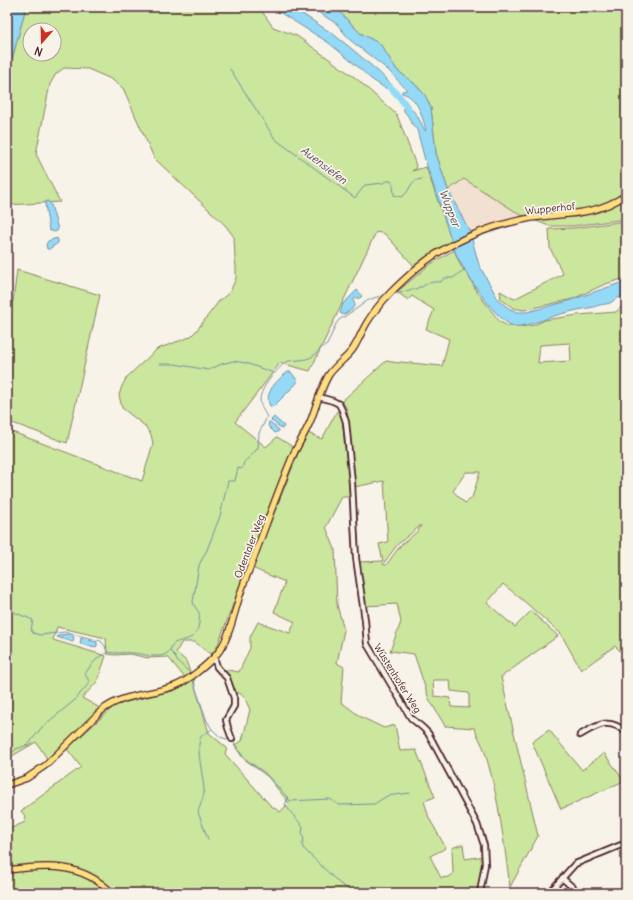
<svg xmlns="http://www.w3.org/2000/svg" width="633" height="900" font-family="Delius,sans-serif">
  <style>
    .built { fill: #f2e0d0 }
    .green { fill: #cbe69d; stroke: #8a8264; fill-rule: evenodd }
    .water { fill: #94daf6; stroke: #768fa5 }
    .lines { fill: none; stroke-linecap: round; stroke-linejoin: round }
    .stream { stroke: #768fa5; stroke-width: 1 }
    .river { stroke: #94daf6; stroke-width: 7 }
    .minor-casing { stroke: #4a1f2b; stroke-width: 8 }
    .major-casing { stroke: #4a1f2b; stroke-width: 8 }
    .minor { stroke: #f7f3e8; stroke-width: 4.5 }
    .major { stroke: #fddf80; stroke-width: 5.5 }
    .labels { text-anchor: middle; stroke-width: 3.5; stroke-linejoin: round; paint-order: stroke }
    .street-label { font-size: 10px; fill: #4a1f2b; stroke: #f7f3e8 }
    .water-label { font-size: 11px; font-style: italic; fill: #5c4e5e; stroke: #f7f3e8 }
  </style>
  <rect width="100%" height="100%" fill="#f7f3e8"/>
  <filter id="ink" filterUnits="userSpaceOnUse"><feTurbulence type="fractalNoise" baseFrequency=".025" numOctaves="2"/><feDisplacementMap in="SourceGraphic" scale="8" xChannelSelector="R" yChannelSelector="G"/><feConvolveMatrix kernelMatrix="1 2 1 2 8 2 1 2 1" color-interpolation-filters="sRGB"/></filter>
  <g filter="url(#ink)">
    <!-- built -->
    <path class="built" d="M464,179L521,215L470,232L448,190Z"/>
    <!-- green -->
    <path class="green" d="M26,7H259L273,27L297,36L357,79L397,115L417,168L412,171L426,167L452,241L414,266L385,234L376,232L310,371L280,363L235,422L266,447L277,437L293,447L217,647L211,655L195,642H182L176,652L186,661L191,675L185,678L168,657L148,658L130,654L115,655L107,654L106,638L57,627L53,640L106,656L97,682L82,698L100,708L48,760L36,742L7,759V430L142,481L153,443L151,435L145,426L122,408L119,395L122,386L127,377L157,349L190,337L197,330L219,301L230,292L236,278V267L235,259L234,237L225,225L154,158L123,88L111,79L88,69L64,68L56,74L50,84L36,154L60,202L7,205V78ZM30,30H54V54H30Z
      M335,7H626V219L573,226H549L521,215L464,179L448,190L436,153L431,108L416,85L397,70L380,44L360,33Z
      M626,221V278L605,284L573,299L524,310L513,308L501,299L500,291L514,299L563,274L550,248L549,229L574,228Z
      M454,250L461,266L469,277L477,292L500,322L508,326L520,327L534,325L545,320L578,315L616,312L626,302V657L615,646L581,670L561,634L525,602L503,584L487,603L515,627L531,611L558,636L501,677L538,836L510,887C504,843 499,799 486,756C484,747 478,737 474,728L445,726L429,699L414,654L390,651L401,622L397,604L366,606L362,590L359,562L383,561L379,544L388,542L384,481L354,487L347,409L342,401L386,361L398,363L401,362L442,366L449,339L426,329L434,310L412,296L408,300L397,292L429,265ZM570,343L571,361L538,363L540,345ZM466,472H480L472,498L465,503L453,491ZM421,525L418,531L400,546L386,565H384L383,564L397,545ZM433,680H450L451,691L469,693V708L451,707L450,698L434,696Z
      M17,270L100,295L67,443L7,421V308L13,301Z
      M337,411L342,417L351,497H342L326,527L335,549L337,605L344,630L337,663L344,667L341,702L361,717L384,728L395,725L400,751L416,750L435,797L424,801L429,818L446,848L430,856L441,878L449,877L453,874L452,848L463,844L465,859L484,856L478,893H215L214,892L192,888L191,893H7V830L25,822L26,817L21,811L81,767L67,749L114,706L130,701L172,691L179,688L194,677L195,686L209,733L227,748L225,754L270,805L280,812L289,803L268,777L243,758L234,745L242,741L250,710L244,696L230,688L222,669L239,672L250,648V637L258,622L290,633L295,622L274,612L285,582L252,568L299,451L308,433L322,439Z
      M549,730L582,770L604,753L624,781L561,809L532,742Z"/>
    <!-- water -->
    <path class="water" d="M9,7H26L7,78V16Z
      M271,7H290L304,15L333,34L352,49L380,73L399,92L396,94L389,88H385L371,79L357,66L329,43Z
      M310,7H335L360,33L380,44L397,70L416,85L425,95L431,108L436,153L448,190L470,232L479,265L499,301L510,309L518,312H527L565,302L626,281V295L615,299C610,306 601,303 594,307C583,309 571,311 561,314C549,317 525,328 514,326C497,323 463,270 456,254L425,160L417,130L412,124L408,116L404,111L403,103L405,102L417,115L425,131L426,130C422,116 418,97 402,93V91L407,90L387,69L350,40L337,24Z
      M46,201H48L51,205L58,229L57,231L54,232L49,230L45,204Z
      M57,238L58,240V243L49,249H47L46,245L48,241Z
      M357,290L362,296L360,298H355L353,300L355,305L351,310L343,315L340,313L343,304Z
      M288,372H291L297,380V383L273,407L270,406C263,393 278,379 288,372Z
      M274,417L284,426L282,429L271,420Z
      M269,422H270L279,430V431L275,433L268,426Z
      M69,634H72L74,637L73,642L57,637L59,635Z
      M81,638L97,642V646L96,647L80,644Z"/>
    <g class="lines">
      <!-- stream -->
      <path class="stream" d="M230,69L275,139L355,198L365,185L383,183L386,181H391L393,185L394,195L402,197C412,190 408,180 422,179
        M397,294L412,289H416L419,287H422C427,283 434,281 441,282L444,278H453L465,269
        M624,296L626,300
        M160,364H175L208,370L222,364L233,361L246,363L274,373
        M7,607L16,613L33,620L31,630L33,633L40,635L65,632L101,641L105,646L107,652C116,654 123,652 132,653C141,653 162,661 169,651C171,649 172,645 174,643C189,638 196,640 199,623C199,620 200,616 199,613C198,610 194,607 193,602L199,565L207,550L220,516L228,481H235L238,468L241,469L243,467C243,460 247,460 251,456C254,454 255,450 258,448L259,433L267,417C264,411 260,406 260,400C260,388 277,369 286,362C291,359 304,362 313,356C319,352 320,347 327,345L336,324L339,320L359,307L368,300L380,296
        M170,651L175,656L177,661L188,671
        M193,681L207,721L212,729L220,737L233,741L244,758L265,773L288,798L285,805L303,827L302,834L304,839L302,844L303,848L339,883L353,893
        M7,758L16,749L28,745L42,727L75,700L89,683V681L85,674C90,666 97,657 106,653
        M288,798L290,801L330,799L339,805L374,804L387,796L410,793
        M208,839L198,812C200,805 204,797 204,791C204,780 195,745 201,737C203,734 208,732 211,730"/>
      <!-- river -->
      <path class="river" d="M390,87L399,96L409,110"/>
      <defs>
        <path id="minor" d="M319,397L333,401L339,404L342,410L346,422L352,483L356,558L365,620L367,644L411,718L423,728L428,733L477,824L484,845L485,864L480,893
          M214,657L217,667L227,678L234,698V706L226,720L228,728L232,739
          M580,735C598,725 608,717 626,732
          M562,878L579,893
          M549,893L575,864L626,843"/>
        <path id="major" d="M7,785L27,778L46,765L100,712C120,694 150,695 175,686C188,681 207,665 216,655C229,641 234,613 240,595C243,585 247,575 251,565C265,528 278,490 294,453C300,441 308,429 312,417C317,403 321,389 328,376C335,365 346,359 353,349C359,340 362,330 368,321C380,301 399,284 417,268C447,243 488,226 526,219C563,212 592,218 626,195
          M7,870C47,865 81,862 112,893"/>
      </defs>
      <!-- minor casing -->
      <use href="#minor" class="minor-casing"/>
      <!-- major casing -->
      <use href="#major" class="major-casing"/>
      <!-- minor -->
      <use href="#minor" class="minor"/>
      <!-- major -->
      <use href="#major" class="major"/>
    </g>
  </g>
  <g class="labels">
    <!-- street labels -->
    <g class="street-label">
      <text transform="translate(550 208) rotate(-6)" y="4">Wupperhof</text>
      <text transform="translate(249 546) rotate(-69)" y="4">Odentaler Weg</text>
      <text transform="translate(398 678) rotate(58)" y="4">Wüstenhofer Weg</text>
    </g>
    <!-- water labels -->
    <g class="water-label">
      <text transform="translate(324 165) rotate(37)" y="4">Auensiefen</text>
      <text transform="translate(450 208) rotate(69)" y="4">Wupper</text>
    </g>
  </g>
  <!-- margin -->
  <rect width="633" height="900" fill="none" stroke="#f7f3e8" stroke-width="24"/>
  <rect x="12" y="12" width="609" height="876" fill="none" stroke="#4a1f2b" stroke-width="1.5" filter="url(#ink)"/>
  <!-- north arrow -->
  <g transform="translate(42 42) rotate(200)"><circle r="19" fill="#f7f3e8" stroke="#b29e9c"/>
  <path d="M0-3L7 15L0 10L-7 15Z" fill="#c8321e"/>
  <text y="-6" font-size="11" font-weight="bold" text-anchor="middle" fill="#4a1f2b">N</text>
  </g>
</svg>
